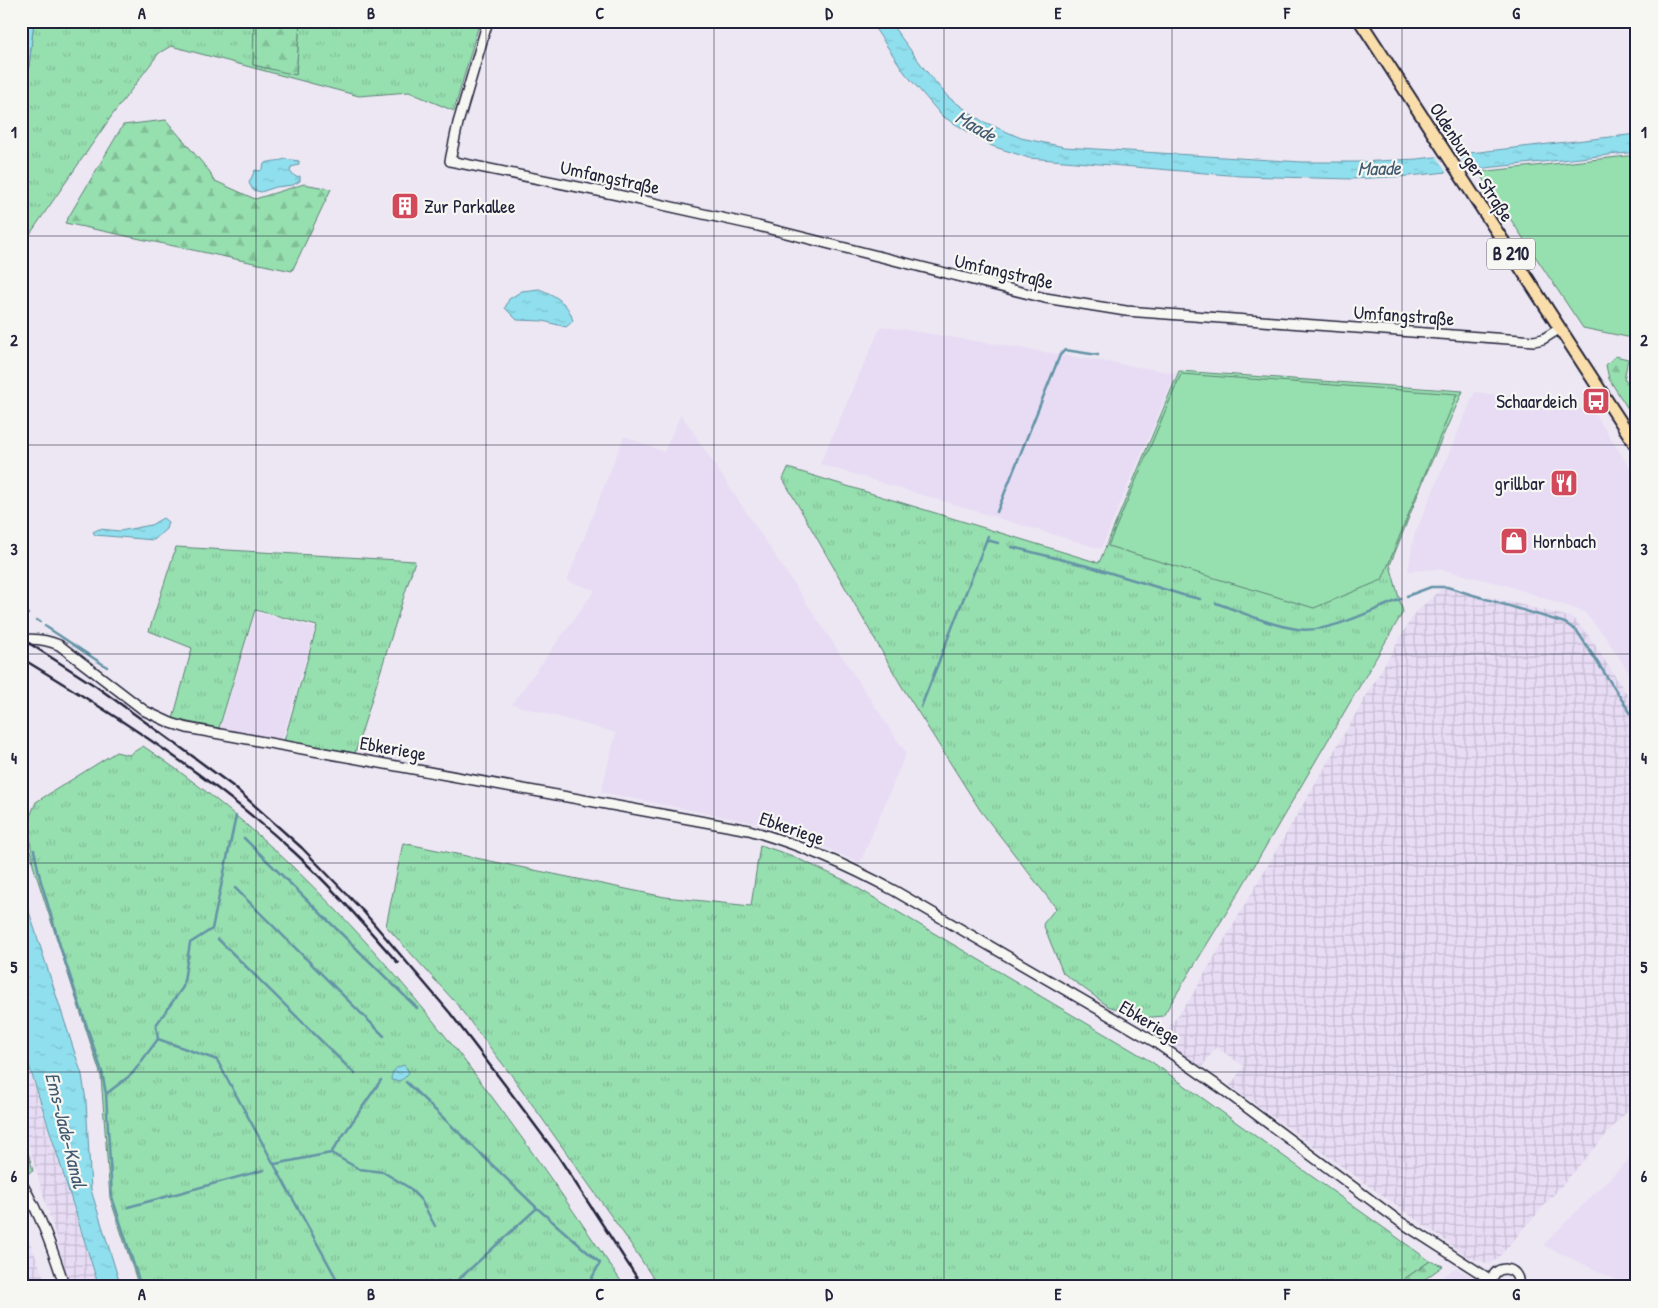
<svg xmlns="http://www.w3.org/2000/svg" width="1658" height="1308" font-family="'Patrick Hand',sans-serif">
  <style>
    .built { fill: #e7dcf4 }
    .industrial { fill: url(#industrial-grid) }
    .grass { fill: url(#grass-tufts); stroke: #5c8075 }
    .forest { fill: url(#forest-firs); stroke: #5c8075 }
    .park { fill: #96dfaf; stroke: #5c8075 }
    .water { fill: url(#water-ripples); stroke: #6493a6 }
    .pier { fill: #ede7f3 }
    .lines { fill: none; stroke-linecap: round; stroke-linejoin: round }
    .stream { stroke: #6493a6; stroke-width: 2.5 }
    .tertiary-casing { stroke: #22223b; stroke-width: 12 }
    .primary-casing { stroke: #22223b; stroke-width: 15 }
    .tertiary { stroke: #f6f6f2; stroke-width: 9 }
    .primary { stroke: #f9deab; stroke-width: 11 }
    .rail { stroke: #22223b; stroke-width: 2.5 }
    .grid { fill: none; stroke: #22223b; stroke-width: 1; stroke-opacity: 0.55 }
    .labels { text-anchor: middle; stroke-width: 4.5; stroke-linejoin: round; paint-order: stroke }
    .shield { fill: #f6f6f2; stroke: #626272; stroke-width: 1 }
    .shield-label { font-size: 18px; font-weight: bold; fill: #22223b }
    .street-label { font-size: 19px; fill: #22223b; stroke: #f6f6f2 }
    .poi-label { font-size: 19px; fill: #22223b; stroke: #f6f6f2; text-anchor: start }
    .water-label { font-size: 20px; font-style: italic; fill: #435b71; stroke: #f6f6f2 }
    .neatline { fill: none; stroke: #22223b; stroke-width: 2 }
    .grid-label { font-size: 16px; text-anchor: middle; font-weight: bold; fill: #22223b }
  </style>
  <defs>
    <pattern id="industrial-grid" width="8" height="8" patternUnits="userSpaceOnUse" patternTransform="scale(1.25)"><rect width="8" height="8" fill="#e7dcf4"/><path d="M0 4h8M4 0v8" fill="none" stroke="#c6bcd2"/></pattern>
    <pattern id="grass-tufts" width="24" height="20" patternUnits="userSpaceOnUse" patternTransform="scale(1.25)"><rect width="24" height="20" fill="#96dfaf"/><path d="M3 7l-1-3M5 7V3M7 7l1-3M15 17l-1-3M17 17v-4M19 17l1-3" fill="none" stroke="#81bf97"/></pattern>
    <pattern id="forest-firs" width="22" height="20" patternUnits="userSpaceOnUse" patternTransform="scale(1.25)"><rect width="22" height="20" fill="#96dfaf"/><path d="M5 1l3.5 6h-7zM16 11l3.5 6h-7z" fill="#81bf97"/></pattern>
    <pattern id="water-ripples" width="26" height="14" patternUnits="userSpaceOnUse" patternTransform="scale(1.25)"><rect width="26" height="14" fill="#90dfee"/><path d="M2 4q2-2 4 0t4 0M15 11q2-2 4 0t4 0" fill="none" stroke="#7cbfcd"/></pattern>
  </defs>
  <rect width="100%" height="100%" fill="#ede7f3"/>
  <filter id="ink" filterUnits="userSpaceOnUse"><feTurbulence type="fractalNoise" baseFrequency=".02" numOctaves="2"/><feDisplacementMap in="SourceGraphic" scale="10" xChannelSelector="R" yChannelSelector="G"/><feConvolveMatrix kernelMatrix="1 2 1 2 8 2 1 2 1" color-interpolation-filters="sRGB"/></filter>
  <g filter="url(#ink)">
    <!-- built -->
    <path class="built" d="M881,326L1176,373L1101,549L820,464Z
      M1475,392L1541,401L1594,412L1637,479V686L1605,636L1584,612L1509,586L1440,569L1408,571L1414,536Z
      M681,414L906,753L860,863L785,829L601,792L616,733L512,704L595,590L567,581L624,436L664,452Z
      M256,612L315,628L282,739L220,729Z
      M1637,1151V1287H1631L1543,1245Z
      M1456,1268L1482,1282L1483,1287H1429Z"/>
    <!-- industrial -->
    <path class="industrial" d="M1443,587L1514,603L1573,618L1589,636L1637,710V1100L1497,1259L1489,1264L1468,1257L1230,1086L1244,1066L1216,1047L1201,1068L1159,1041L1190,999L1414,614Z
      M21,1045L66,1186L98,1287H71L21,1120Z
      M21,1221L48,1287H21Z"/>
    <!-- grass -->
    <path class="grass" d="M34,21H254L253,65L296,74L300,21H480L454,111L409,92L359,96L171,46L159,53L113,114L21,247V118L26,93Z
      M1179,371L1463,391L1426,474L1390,565L1403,612L1236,897L1163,1016L1143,1018L1108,1006L1063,973L1043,924L1056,908L980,810L901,685L783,479L788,468L1099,563Z
      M176,547L415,561L355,753L284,741L317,626L255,610L219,728L173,719L192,648L149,631Z
      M143,746C348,883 489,1086 625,1287H139L110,1198L101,1076L33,865L28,821L36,802L116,752L129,755Z
      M403,843L665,897L751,906L760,845L790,855L844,880L1152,1062L1430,1261L1393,1287H659L626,1237L512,1076L455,1002L386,926Z"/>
    <!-- forest -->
    <path class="forest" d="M254,21H300L296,75L253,65Z
      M166,120L210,172L213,180L255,199L304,184L331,189L292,271L65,223L123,125Z
      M1615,356L1628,359L1624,380L1637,384V423L1609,379L1606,365Z
      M23,1133L33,1171L25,1174L21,1169V1134Z
      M1430,1261L1443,1266L1414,1287H1393Z"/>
    <!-- park -->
    <path class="park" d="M1637,155V339L1583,328L1479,172Z
      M1181,374L1457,394L1382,580L1314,608L1108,546Z"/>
    <!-- water -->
    <path class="water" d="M22,21H34L26,93L21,118Z
      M870,21H889L926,71L948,97L982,121L1021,138L1064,147L1302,162H1359L1417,159L1637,134V152L1409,176L1352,179L1240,176L1029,158L992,146L942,116L905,73Z
      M285,159L299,161V165L291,167L290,172L296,177L300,176V181L293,185L276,187L261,192L253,190L249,183L255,170L260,171L263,168L264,164C271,160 277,162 285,159Z
      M539,289C555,295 569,303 573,321L566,327L543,321L517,320L505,308L509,299L522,291Z
      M163,518L168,522L166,529L154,540L95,535L93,532L99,529L120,531L151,525Z
      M21,887L82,1075L86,1101L91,1190L121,1287H99L21,1040Z
      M404,1065L409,1072C404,1080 400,1082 391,1080C392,1070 395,1068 404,1065Z"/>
    <!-- pier -->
    <path class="pier" d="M1456,151L1470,172L1448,175L1435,154Z"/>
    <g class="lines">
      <!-- stream -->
      <path class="stream" d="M997,512L1060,355L1065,350L1098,355
        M987,540L998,543
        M1012,547L1091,567L1183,595L1200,599
        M1407,596L1431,587H1447L1565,623L1577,631L1637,723
        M1216,603C1242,612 1269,625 1297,629C1328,634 1372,610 1401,599
        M21,610L28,614
        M37,620L40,622
        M45,626L107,667
        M921,707L988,536
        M244,838L417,1008
        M34,850L40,878L61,949L102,1072L106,1094L112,1197L141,1287
        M235,888L384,1036
        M218,939L355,1074
        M158,1039L217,1060L341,1287
        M406,1082L537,1208L600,1263L587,1287
        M106,1094L132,1074L158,1039L156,1025L183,987L190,943L212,929L236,816
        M331,1153L359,1169L383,1172L408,1187L421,1200L435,1226
        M275,1164L331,1153L381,1080
        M128,1207L264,1170
        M408,1287L449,1281
        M454,1287L458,1280L537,1208"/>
      <defs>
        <path id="tertiary" d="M488,21L458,123L450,161L613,194L758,226L1045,298L1126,311L1534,341L1543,339L1559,329
          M21,640C35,638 47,640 59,645L145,711L171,723L187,728L749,830C803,846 845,864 895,891L1155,1042L1218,1086L1399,1221L1491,1280
          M21,1182C41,1215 53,1251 65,1287
          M1492,1287C1488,1263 1522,1263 1518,1287"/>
        <path id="primary" d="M1360,21L1637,447"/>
      </defs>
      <!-- tertiary casing -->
      <use href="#tertiary" class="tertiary-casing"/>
      <!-- primary casing -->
      <use href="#primary" class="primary-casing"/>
      <!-- tertiary -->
      <use href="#tertiary" class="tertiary"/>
      <!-- primary -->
      <use href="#primary" class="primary"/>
      <!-- rail -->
      <path class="rail" d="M21,638L97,687L191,755L234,787L302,848L363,911L450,1013L505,1085L558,1156L643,1287
        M21,658C117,716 212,777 295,853C332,887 365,926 398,963"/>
    </g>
  </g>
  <!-- grid -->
  <path class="grid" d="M256,21V1287M486,21V1287M714,21V1287M944,21V1287M1172,21V1287M1402,21V1287M21,236H1637M21,445H1637M21,654H1637M21,863H1637M21,1072H1637"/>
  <!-- icons -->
  <defs>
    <symbol id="building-square" viewBox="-11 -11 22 22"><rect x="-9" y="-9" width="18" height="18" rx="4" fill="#d1495b" stroke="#f6f6f2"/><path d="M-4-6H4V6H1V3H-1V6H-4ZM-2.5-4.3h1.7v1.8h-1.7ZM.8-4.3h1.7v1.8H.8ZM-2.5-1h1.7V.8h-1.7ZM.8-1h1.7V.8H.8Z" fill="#fff"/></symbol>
    <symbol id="bus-square" viewBox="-11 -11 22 22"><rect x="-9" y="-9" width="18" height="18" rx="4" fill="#d1495b" stroke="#f6f6f2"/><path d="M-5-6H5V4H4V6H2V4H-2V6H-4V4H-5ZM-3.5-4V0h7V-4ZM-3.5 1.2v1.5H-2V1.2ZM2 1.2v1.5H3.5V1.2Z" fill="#fff"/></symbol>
    <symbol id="restaurant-square" viewBox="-11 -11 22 22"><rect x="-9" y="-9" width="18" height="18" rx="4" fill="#d1495b" stroke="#f6f6f2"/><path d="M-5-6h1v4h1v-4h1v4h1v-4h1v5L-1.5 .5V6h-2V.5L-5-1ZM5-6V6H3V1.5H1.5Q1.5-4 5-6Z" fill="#fff"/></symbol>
    <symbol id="shop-square" viewBox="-11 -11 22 22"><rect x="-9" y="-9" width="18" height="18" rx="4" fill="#d1495b" stroke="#f6f6f2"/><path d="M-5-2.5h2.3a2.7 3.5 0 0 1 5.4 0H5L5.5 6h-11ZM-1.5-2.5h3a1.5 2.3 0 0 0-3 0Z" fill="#fff"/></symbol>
  </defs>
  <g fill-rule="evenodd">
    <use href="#building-square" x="389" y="190" width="32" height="32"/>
    <use href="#bus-square" x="1580" y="385" width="32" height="32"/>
    <use href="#restaurant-square" x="1548" y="467" width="32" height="32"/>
    <use href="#shop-square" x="1498" y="525" width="32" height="32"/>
  </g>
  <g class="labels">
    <!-- shield labels -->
    <rect class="shield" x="1487" y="238.5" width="48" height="31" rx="4"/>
    <g class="shield-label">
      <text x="1511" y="260">B 210</text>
    </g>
    <!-- street labels -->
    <g class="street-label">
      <text transform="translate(1472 162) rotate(57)" y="7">Oldenburger Straße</text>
      <text transform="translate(610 177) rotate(12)" y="7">Umfangstraße</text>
      <text transform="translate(1004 271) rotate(13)" y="7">Umfangstraße</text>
      <text transform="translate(1404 315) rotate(4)" y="7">Umfangstraße</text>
      <text transform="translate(393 748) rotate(10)" y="7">Ebkeriege</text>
      <text transform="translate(792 828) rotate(19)" y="7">Ebkeriege</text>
      <text transform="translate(1150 1022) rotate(31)" y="7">Ebkeriege</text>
    </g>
    <!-- poi labels -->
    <g class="poi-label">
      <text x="424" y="213">Zur Parkallee</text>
      <text x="1577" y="408" text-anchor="end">Schaardeich</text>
      <text x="1545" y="490" text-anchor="end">grillbar</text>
      <text x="1533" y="548">Hornbach</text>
    </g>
    <!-- water labels -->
    <g class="water-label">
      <text transform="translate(976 126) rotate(30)" y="7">Maade</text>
      <text transform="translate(1379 168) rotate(-1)" y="7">Maade</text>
      <text transform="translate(66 1130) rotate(76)" y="7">Ems-Jade-Kanal</text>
    </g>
  </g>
  <!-- margin -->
  <rect width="1658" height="1308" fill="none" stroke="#f6f6f2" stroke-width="55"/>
  <rect x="28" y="28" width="1602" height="1252" class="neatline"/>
  <g class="grid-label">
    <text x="142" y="19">A</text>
    <text x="371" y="19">B</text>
    <text x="600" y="19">C</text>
    <text x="829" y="19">D</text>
    <text x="1058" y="19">E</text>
    <text x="1287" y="19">F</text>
    <text x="1516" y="19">G</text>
    <text x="14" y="138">1</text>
    <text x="1644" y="138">1</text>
    <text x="14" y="346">2</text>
    <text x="1644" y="346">2</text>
    <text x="14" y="555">3</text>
    <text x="1644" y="555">3</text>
    <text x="14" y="764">4</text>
    <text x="1644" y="764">4</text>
    <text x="14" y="973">5</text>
    <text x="1644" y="973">5</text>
    <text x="14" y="1182">6</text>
    <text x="1644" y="1182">6</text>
    <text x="142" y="1300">A</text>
    <text x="371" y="1300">B</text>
    <text x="600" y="1300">C</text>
    <text x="829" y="1300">D</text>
    <text x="1058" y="1300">E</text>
    <text x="1287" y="1300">F</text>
    <text x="1516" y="1300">G</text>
  </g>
</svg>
